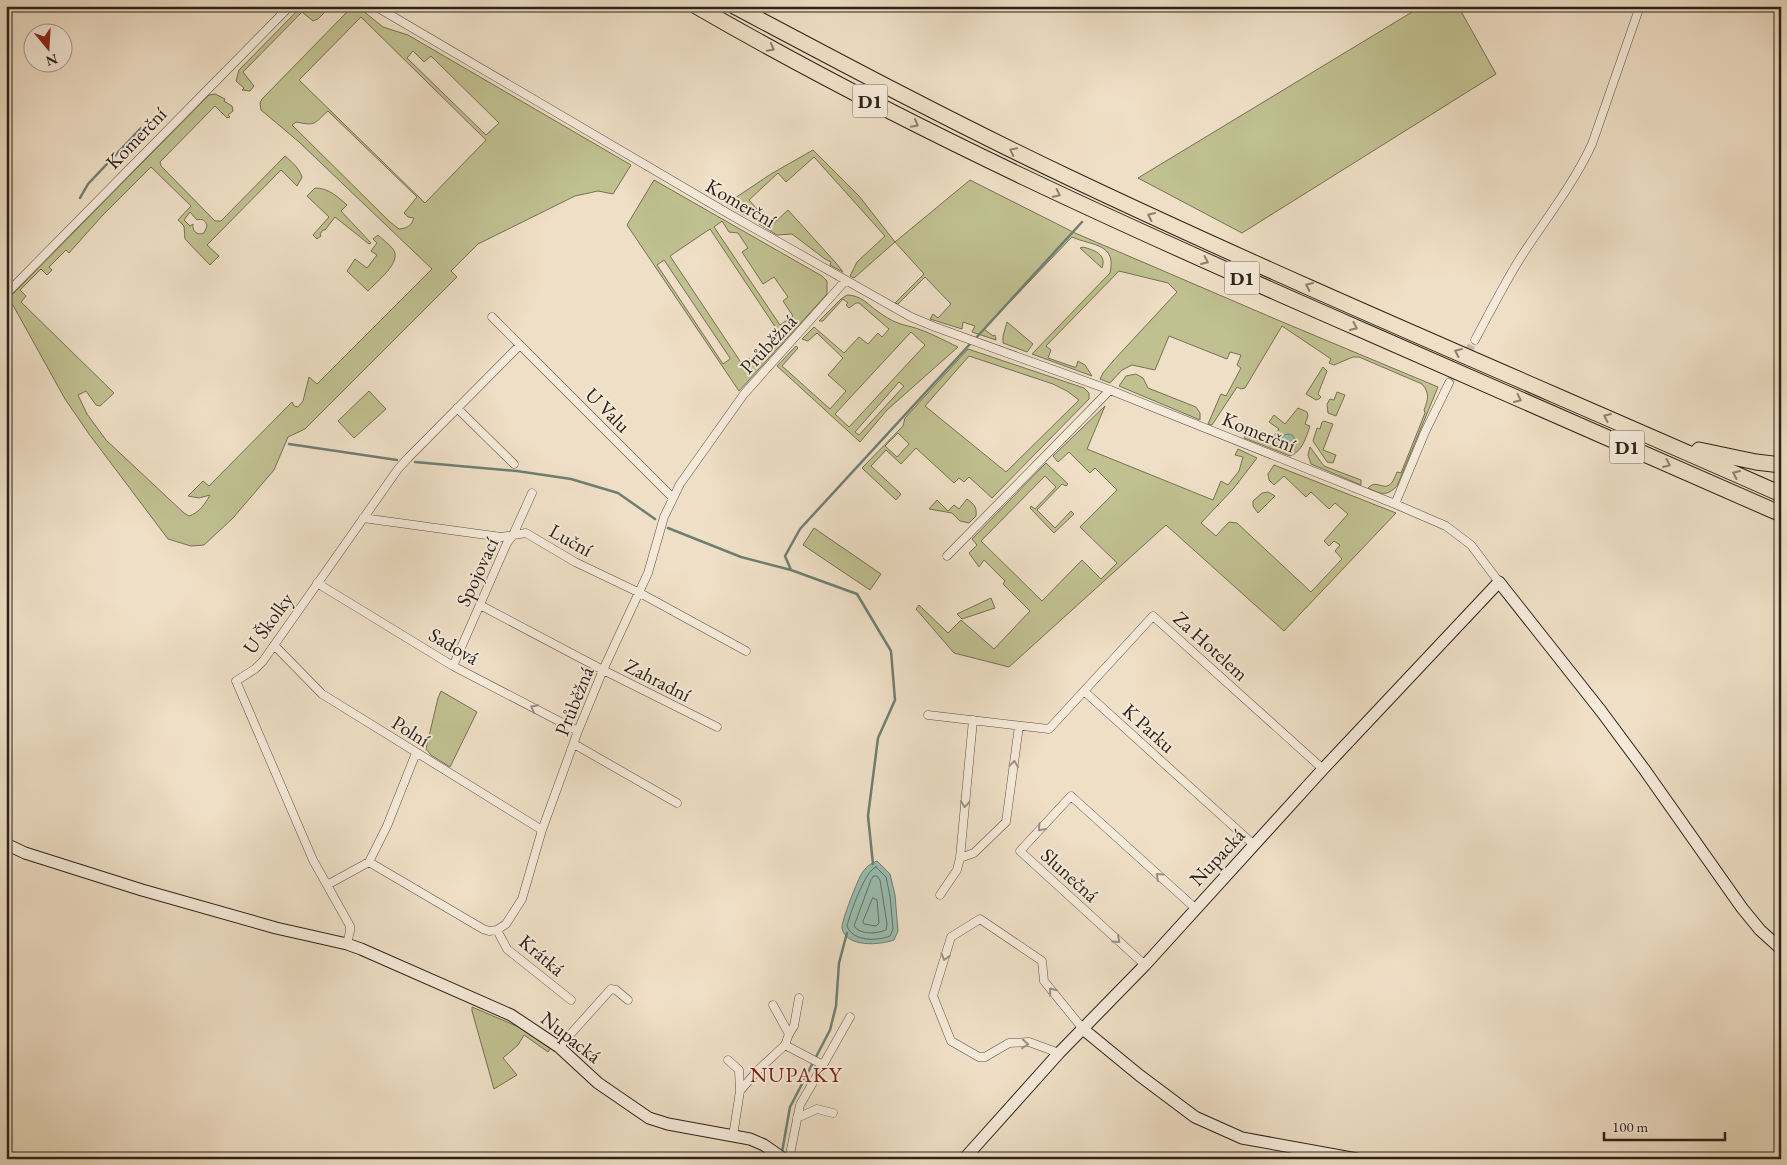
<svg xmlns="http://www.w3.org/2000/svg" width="1787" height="1165" font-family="'EB Garamond',serif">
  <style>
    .green { fill: #c0c090; stroke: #757154; fill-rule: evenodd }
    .water { fill: #9abdb0; stroke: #6d7f73 }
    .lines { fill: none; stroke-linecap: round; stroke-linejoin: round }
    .shore { stroke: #627064; stroke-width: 1 }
    .stream { stroke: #6d7f73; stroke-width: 2.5 }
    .street-tunnel { stroke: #c8b9a3; stroke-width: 8; stroke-dasharray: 8 4; stroke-linecap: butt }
    .street-casing { stroke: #5b5144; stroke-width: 9 }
    .secondary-casing { stroke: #2a2218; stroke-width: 13 }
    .highway-casing { stroke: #2a2218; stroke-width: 17 }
    .street { stroke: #f5eada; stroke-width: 8 }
    .secondary { stroke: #f5eada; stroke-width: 11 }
    .highway { stroke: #efdfc6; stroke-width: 15 }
    .oneway { stroke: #8c806f }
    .oneway2 { stroke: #9a9083 }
    .labels { text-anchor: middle; stroke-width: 4; stroke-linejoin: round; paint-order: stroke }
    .shield { fill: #f5eada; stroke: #675e52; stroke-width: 1 }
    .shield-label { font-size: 19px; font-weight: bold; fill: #2a2218 }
    .street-label { font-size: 20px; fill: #2a2218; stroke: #f5eada }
    .quarter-label { font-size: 22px; letter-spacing: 1px; fill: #7a1f14; stroke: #f5eada }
  </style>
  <rect width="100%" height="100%" fill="#efdfc6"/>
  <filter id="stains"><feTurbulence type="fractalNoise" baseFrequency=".004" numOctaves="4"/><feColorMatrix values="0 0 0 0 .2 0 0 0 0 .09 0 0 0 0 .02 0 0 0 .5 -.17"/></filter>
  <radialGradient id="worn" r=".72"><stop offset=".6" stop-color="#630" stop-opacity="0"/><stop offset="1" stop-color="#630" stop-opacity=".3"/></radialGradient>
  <!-- green -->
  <path class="green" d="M302,6H331L318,19L313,21L302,12L243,72L254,86L250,91L242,90L244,88L236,81L239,70Z
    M342,6H357L383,27L408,35L631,165L613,194L598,191L575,196L478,244L451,271L457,277L305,429L288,437L274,470L233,518L204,545L191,546L168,539L89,434L65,399L9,298L209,95L215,94L225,99L224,101L232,106L233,111L228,115L230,117L227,118L215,106L160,162L161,166L215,221H221L285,156C292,162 299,168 302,177L297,186L281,170L207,245L219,256L210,265L185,239L184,226L178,220L191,206L151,167L102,216L69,253L66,250L49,267L52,270L47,275L41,269L20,290L26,296L21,302L114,393L100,406L96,405L86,391L78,395L87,414L106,440L184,513L189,516C199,513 205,504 210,495L199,498L188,496L203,481L209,486L292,402L294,406L298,407L303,401L309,377L317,384L432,269L299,142L261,110L260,103L262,99L347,12ZM361,17L486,140L425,203L299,80ZM413,51L424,62L431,56L499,123L486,135L407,58ZM328,111L417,197L404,213L408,217L414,218C411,226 408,228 399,229L390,222L292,125L296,122C317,126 313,124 328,111ZM190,212L197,220C202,218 206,221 207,226L204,233C197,236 192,231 193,224L190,226L184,220Z
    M1422,6H1458L1496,74L1242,233L1138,178Z
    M813,150L859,196L895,242L970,180L1075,233L1280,321L1438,387L1397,486C1386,497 1381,494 1368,488C1379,476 1387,500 1397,472L1401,473L1425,413L1424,410C1428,400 1430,393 1422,384L1359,357H1353L1334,365L1329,363L1331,359L1282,326L1245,388L1241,389L1237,387L1212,425L1208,424L1220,396L1221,394L1226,396L1241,368L1237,365L1241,355L1230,352L1227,359L1169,336L1155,370L1132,365L1122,370L1110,383L1100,379L1103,373L1113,361L1177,292L1168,283L1119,271L1046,346L1051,350L1048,358L1074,367H1076L1078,361L1085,365L1092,376L1032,354L1110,273C1117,243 1092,246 1072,237L984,329L993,336L995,335L996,340L972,332L975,326L963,322L962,329L930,319L933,314L938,318L951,304L925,277L898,304L895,303L924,274L895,242L854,278L850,276L857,262L885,236L814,157L786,182L778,173L749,200L757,209L746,216L726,204L771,174Z
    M654,180L822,276L827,281V294L739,391L627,225ZM722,221L729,232L738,233L748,248L742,252L763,284L774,277L788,297L783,301L793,316L780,325L714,227ZM710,229L782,337L742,364L670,256ZM664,260L730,358V359L723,364L657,265Z
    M315,188C328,188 337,196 347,205L341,211L371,243L369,244L335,217L325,230H323L320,234L321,236L317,239L313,235L329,217L307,196Z
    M788,210L836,263L843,272L830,265L831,262L825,259L792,234L777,235L759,224L762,215L772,225Z
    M378,235C382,239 389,244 393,249C403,262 376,282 368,291L347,271L355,259L367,268L377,255L371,251L377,243L373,239Z
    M1083,247C1094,250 1107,254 1102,268L1080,248Z
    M847,295C862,295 869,306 880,313C891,321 899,324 912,327C927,331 943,340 958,347L887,410L860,442L777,366L796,346L798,348L782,366L830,409L846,391L828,375L843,358L817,333L808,341L802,339L814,327L844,353L859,337L868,344L878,333L882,337L889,329L859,303H856L849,308L846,305L848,303L843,299L823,321H819L841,299ZM911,332L925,345L849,427L835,414ZM899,382L904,386L859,435L855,432Z
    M1007,322L1033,344L1027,352L1003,343V336Z
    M968,349L1084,388L1089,393V399L992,498L969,477L964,482L959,478L954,483L916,448L901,464L886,450L871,466L901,494L896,500L862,468L903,426L905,418ZM969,356L1053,384L1067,391L1079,400L1006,472L925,406ZM898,433L909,444L897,457L885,446Z
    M1323,367L1327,371L1318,394L1321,397L1319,399L1316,400L1306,394Z
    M1136,374L1143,378L1148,388L1196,407L1200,413V420L1119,386L1126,376Z
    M369,391L386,409L354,438L338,421Z
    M1337,392L1345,395L1336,416L1328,413L1327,404L1330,399L1334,400Z
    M1105,406L1087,449L1213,500L1221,481L1228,485L1239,471L1243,457L1235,455L1238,449L1257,458L1234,488L1201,523L1216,536L1229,522L1237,523L1311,592L1342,559L1335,551L1340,545L1334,541L1329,546L1324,541L1348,514L1335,503L1329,509L1311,492L1306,497L1284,476L1274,485L1269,480L1268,474L1274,465L1396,513L1284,631L1166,525L1009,667L954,653L916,609L919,605L948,633L961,620L994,649L1030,611L1003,584L1005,581L984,560L979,567L969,553L977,545L972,539L1046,463L1068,484L1066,486L1062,484L1037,510L1055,528L1071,511L1074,514L1054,533L1030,508L1031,506L1035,509L1056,487L1045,476L981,541L1042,601L1082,560L1101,579L1117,563L1080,527L1117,490L1095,468L1090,473L1069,452L1058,462L1053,456Z
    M1298,408L1307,412L1308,416L1305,424L1310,426C1306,437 1303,451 1290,456L1244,438L1249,431L1251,432L1250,437L1268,444L1279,429L1269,422L1274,415L1285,424Z
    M1324,421L1333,424L1323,450L1336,455L1333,463L1327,462L1313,441L1317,428L1320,429L1322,422Z
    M1310,447L1324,466L1361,480V485L1311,464L1308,455Z
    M1268,492L1275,496L1258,513L1253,506V501L1262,493Z
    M967,499C974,504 977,507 976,516L969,523L960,521L952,513L929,509L937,500L948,511L954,505L959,509Z
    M814,528L881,574L870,590L803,545Z
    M991,598L995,608L962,619L957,614Z
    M441,691L477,712L450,767L431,755L426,749L438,698Z
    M472,1007L521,1028L551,1048L548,1052L524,1035L518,1045L503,1058L517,1075L494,1089L472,1011Z"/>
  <!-- water -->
  <path class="water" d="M1281 441a7 7 0 1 1 14 0a7 7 0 1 1-14 0Z
    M877,861L890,874L895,895L898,931L894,940C880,945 846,948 842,928C841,922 858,879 862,873C866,867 870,864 877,861Z"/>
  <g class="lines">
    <!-- shore -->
    <path class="shore" d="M876,867L886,877L890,896L893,929L890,936C877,941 853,942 847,926C850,914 865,870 876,867Z
      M874,876H877L880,880L887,924L886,930C876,934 860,935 854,926L871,880Z
      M873,898L877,900L879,923L876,926L864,924L863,922Z"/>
    <!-- stream -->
    <path class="stream" d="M80,198L88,184L141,128
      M975,339L1082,222
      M289,444L397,460
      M415,462L517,471L571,479L618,493L655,519
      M668,528L741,557L791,570
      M873,864L868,816L878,738L895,700L891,651L857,594L791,570L785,556L800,529L971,343
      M782,1152L790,1107L830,1030L836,1006L839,963L847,933"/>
    <!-- street-tunnel -->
    <path class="street-tunnel" d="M1449,383L1475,340"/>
    <defs>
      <path id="street" d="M375,6L729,214L911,317L935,327L1110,390L1395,504
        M6,294L290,6
        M492,317L520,345
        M1475,340C1490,312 1504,284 1521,257C1545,220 1573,185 1592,144L1640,6
        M1449,383L1425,432L1395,504L1446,526L1471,545L1499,582
        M457,408L514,464
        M363,518L501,537L526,533L575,562L640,593L746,651
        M947,556L1110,390
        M317,583L453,666L578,731
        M480,605L603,670L717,727
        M274,645L322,694L542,830
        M453,666L507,543L513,535L532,493
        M1084,691L1153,616L1323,769
        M928,715L1049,729L1084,691L1253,844
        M574,744L677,803
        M960,858L974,853L1006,822L1019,726
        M369,862L483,929L489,931L497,930L506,924L522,899L542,830L578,731L603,670L648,573L664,517L680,484L744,394L845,281
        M369,862L387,826L416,753
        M327,885L369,862
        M940,895L957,870L960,858L973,720
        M497,930L507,949L571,1000
        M347,944L350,931V926L313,860L236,681L255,669L263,661L398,469L408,458L520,345L672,497
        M1145,965L1020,851L1071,796L1195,908
        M773,1005L789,1034
        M785,1045L823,1065L800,1105L789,1159
        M559,1047L611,989L616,990L628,1000
        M1059,1053L1029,1042L1009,1043L985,1057H979L951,1041L933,996L951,937L980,919L1042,961L1044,981L1083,1029
        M728,1060L739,1070L740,1091L733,1136
        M823,1065L850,1017
        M740,1091L757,1071L785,1045L789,1034L794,1026L799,998
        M797,1118L817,1109L833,1113"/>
      <path id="secondary" d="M6,844L25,853L142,890L276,928L347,944L361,949L511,1015L559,1047L598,1083L649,1118L668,1124L750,1139L764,1145L784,1159
        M1083,1029L1139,1075L1195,1117L1242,1138L1357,1159
        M964,1159L1059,1053L1145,965L1323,769L1499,582L1601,711L1644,769L1742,908L1760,930L1781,949"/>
      <path id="highway" d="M696,6C910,130 1136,231 1362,330C1501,392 1641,453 1781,514
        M734,6C845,65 956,124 1070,178C1304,289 1544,389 1781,494
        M1699,450L1756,462L1781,465"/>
    </defs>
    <!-- street casing -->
    <use href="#street" class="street-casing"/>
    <!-- secondary casing -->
    <use href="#secondary" class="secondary-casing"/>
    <!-- highway casing -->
    <use href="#highway" class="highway-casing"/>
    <!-- street -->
    <use href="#street" class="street"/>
    <!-- secondary -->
    <use href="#secondary" class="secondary"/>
    <!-- highway -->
    <use href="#highway" class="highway"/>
  </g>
  <!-- one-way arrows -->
  <defs><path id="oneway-chevron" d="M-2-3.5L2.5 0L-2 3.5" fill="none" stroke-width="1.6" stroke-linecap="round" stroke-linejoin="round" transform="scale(1.25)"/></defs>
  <g class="oneway">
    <use href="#oneway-chevron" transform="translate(771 48) rotate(28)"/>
    <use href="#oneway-chevron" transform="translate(915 124) rotate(28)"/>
    <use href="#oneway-chevron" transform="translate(1013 151) rotate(-154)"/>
    <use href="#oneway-chevron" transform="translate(1057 194) rotate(26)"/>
    <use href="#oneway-chevron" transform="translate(1151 216) rotate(-155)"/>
    <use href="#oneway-chevron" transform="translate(1205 261) rotate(24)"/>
    <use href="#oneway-chevron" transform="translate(1309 286) rotate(-156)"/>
    <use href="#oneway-chevron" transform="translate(1354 327) rotate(24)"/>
    <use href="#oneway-chevron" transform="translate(1458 352) rotate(-156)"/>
    <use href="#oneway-chevron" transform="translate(1518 399) rotate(24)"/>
    <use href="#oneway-chevron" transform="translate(1607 417) rotate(-156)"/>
    <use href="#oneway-chevron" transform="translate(1667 464) rotate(24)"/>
    <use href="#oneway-chevron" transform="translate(1736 474) rotate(-156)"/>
  </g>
  <g class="oneway2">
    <use href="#oneway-chevron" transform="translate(534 708) rotate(-152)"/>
    <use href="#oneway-chevron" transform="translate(1014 764) rotate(-82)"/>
    <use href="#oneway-chevron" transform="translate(965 804) rotate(95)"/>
    <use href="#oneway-chevron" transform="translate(1041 828) rotate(132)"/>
    <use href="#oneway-chevron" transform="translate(1159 876) rotate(-138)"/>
    <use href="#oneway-chevron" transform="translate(1117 940) rotate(42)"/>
    <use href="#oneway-chevron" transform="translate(945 957) rotate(106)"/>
    <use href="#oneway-chevron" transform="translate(1052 991) rotate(-129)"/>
    <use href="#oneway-chevron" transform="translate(1025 1044) rotate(4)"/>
  </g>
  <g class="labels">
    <!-- shield labels -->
    <g class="shield">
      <rect x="852.5" y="84.5" width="35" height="33" rx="4"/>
      <rect x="1224.5" y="261.5" width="35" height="33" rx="4"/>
      <rect x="1609.5" y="430.5" width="35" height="33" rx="4"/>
    </g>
    <g class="shield-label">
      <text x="870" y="108">D1</text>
      <text x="1242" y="285">D1</text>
      <text x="1627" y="454">D1</text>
    </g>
    <!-- street labels -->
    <g class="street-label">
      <text transform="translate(136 138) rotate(-46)" y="7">Komerční</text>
      <text transform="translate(741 203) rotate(30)" y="7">Komerční</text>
      <text transform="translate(768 344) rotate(-47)" y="7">Průběžná</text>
      <text transform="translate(608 410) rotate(45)" y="7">U Valu</text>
      <text transform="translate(1259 432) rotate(22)" y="7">Komerční</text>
      <text transform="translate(571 540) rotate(29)" y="7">Luční</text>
      <text transform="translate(477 572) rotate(-65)" y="7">Spojovací</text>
      <text transform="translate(268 623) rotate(-54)" y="7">U Školky</text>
      <text transform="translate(454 646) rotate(30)" y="7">Sadová</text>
      <text transform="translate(1211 646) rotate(42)" y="7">Za Hotelem</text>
      <text transform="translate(658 680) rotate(27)" y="7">Zahradní</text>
      <text transform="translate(574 701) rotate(-68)" y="7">Průběžná</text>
      <text transform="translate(1149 728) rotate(42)" y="7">K Parku</text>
      <text transform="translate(411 731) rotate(32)" y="7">Polní</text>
      <text transform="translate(1217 857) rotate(-47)" y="7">Nupacká</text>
      <text transform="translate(1070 875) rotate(42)" y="7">Slunečná</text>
      <text transform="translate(542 955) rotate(40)" y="7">Krátká</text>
      <text transform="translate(571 1037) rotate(38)" y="7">Nupacká</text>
    </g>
    <!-- quarter labels -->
    <g class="quarter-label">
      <text x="796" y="1082">NUPAKY</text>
    </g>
  </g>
  <!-- margin -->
  <rect width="1787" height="1165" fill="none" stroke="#efdfc6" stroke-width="25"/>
  <rect x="8" y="8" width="1772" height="1150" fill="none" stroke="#2a2218" stroke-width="2.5"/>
  <rect x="12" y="12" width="1762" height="1140" fill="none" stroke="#2a2218"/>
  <!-- north arrow -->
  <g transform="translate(48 48) rotate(162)"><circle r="24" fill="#f5eada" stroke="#a49a8c"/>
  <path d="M0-4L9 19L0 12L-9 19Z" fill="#8f2418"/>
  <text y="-8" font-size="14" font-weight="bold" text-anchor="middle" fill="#2a2218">N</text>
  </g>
  <!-- scale -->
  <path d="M1604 1132v8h121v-8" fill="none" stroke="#2a2218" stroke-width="2.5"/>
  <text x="1612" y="1132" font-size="15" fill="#2a2218" stroke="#f5eada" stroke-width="4" paint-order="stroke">100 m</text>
  <rect width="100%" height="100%" filter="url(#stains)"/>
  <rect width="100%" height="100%" fill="url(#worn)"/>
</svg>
